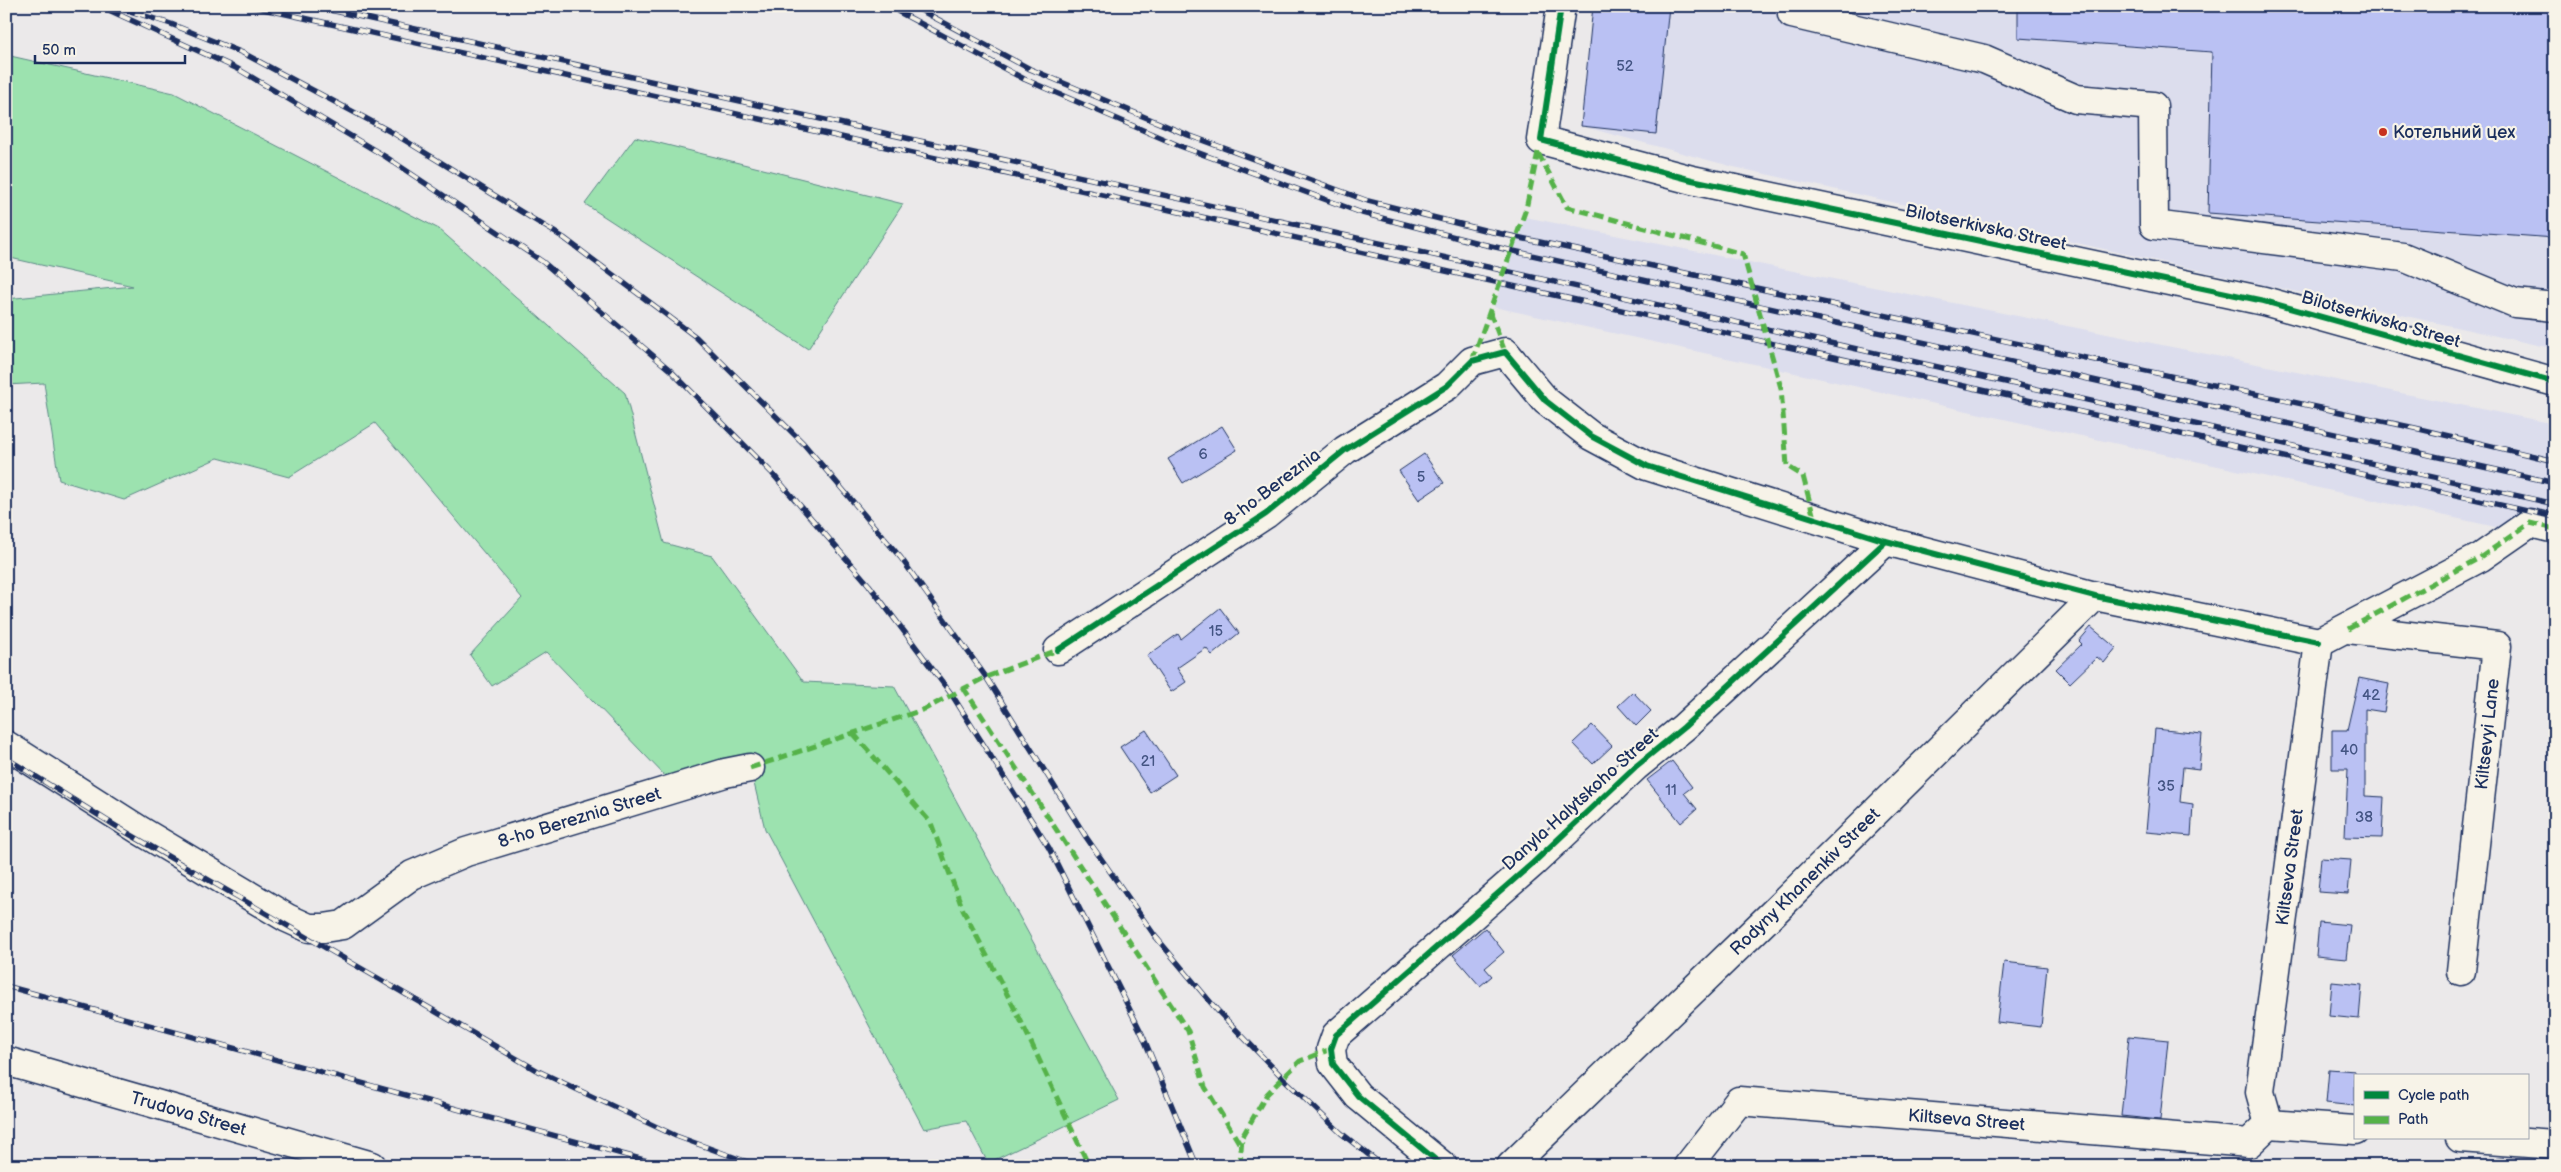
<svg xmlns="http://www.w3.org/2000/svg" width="2561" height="1172" font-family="'Balsamiq Sans',sans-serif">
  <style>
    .built { fill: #dcdded }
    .green { fill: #9ce2af; stroke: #5c8886 }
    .building { fill: #bac1f3; stroke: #1b2f5e }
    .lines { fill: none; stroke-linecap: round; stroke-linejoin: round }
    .minor-casing { stroke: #1b2f5e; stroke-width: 31 }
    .minor { stroke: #f7f3e8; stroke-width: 28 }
    .rail-casing { stroke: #1b2f5e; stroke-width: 5.5 }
    .rail { stroke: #f7f3e8; stroke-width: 4; stroke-dasharray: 11; stroke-linecap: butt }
    .quiet { stroke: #55b248; stroke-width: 5; stroke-dasharray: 10 5; stroke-linecap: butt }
    .cycleway-casing { stroke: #f7f3e8; stroke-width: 9 }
    .cycleway { stroke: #00873e; stroke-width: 6 }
    .poi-dot { fill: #c8321e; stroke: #f7f3e8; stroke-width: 2 }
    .labels { text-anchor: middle; stroke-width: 4.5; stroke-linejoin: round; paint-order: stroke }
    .number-label { font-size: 15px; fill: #435483 }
    .poi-label { font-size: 18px; fill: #1b2f5e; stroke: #f7f3e8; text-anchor: start }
    .street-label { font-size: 18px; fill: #1b2f5e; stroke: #f7f3e8 }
  </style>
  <rect width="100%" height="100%" fill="#ebe9ea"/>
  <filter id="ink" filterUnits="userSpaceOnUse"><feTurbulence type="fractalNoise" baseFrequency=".02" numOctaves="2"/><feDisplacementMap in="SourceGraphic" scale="10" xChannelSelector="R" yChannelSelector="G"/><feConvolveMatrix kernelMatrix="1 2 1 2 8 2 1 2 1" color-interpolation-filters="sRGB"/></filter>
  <g filter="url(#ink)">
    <!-- built -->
    <path class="built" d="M1593,6H2555V349L1734,167L1581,126Z
      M1525,217L2555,424V540L1494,307Z"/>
    <!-- green -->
    <path class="green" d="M6,55L174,93L439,229L625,393L664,543L712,556L804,682L894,686L1119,1100L988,1163L966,1121L924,1129L765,829L747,754L667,778L546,652L492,686L470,655L522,598L375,423L289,477L218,458L124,500L59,480L44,383L6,385V299L133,286L6,257Z
      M635,137L903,204L808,349L585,204Z"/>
    <!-- building -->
    <path class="building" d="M1593,6H1669L1656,134L1581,126Z
      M2018,6H2555V238L2208,213L2212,52L2018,38Z
      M1222,426L1237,450L1183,483L1168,459Z
      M1424,454L1444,483L1419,500L1399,471Z
      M1220,608L1239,633L1212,655L1206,648L1177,668L1186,682L1171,692L1147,656L1178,634L1181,639Z
      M2091,627L2116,648L2104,663L2097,657L2070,683L2056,669L2082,644L2079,641Z
      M2359,678L2389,684L2384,712L2365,709V796L2384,797L2382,838L2345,837L2348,769H2332V730H2347Z
      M1633,692L1651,711L1636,726L1618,706Z
      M1592,725L1612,746L1593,764L1573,743Z
      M2155,729L2202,734L2199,769L2183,767L2180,802L2193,804L2191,836L2146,832Z
      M1146,730L1176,775L1150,792L1120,747Z
      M1672,761L1692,787L1684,793L1697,809L1681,823L1647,780Z
      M2321,858L2351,860L2348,894L2318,892Z
      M2319,922L2350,925L2346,959L2316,956Z
      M1485,928L1504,952L1485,968L1492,976L1480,986L1453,955Z
      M2004,962L2047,967L2041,1027L1997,1022Z
      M2332,982L2362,985L2359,1019L2329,1016Z
      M2129,1036L2168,1040L2160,1120L2121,1116Z
      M2329,1069L2355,1071V1106L2326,1103Z"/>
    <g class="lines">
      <defs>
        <g id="minor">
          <path d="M1561,6L1541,140L1692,180L2264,301L2555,382"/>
          <path d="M1792,14L1984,59L2076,99L2153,106L2154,225L2403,257L2515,303L2555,307"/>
          <path d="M2348,629L2497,646L2461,971"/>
          <path d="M1058,650L1266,514L1345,450L1447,386L1472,361L1505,352L1546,401L1591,436L1647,466L1886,541L2095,596L2319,642"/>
          <path id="s1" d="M6,745L141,831L287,918L309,928H324L343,925L412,875L466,852L725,773L750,768"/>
          <path id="s2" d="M6,1061L372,1166"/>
          <path id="s3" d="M2269,1124L2260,1092L2319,642L2481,557L2530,523L2555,529"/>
          <path d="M2460,1138L2555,1145"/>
          <path d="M1443,1166L1358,1096L1333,1064L1331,1049L1336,1035L1533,863L1635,767L1684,727L1886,541"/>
          <path id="s4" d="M1511,1166L1772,914L2095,596"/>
          <path id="s5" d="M1688,1166L1739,1101L2249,1143L2269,1124L2355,1130"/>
        </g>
      </defs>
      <!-- minor casing -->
      <use href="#minor" class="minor-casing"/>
      <!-- minor -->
      <use href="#minor" class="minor"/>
      <defs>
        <path id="rail" d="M100,6L238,69L386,157L543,262L670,370L771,472L869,585L952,695L1049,848L1142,1034L1197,1166
          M114,6L171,24L243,53L393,133L564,238L696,337L803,443L901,558L986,677L1086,837L1155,936L1217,1010L1283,1078L1341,1133L1383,1166
          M250,6L2555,517
          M312,6L2555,504
          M888,6L1024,79L1180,146L1362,213L1482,244L2555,483
          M913,6L1030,69L1188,135L1368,201L1488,231L2415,428L2555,461
          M6,758L119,828L538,1071L676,1136L758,1166
          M6,986L666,1166"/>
      </defs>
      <!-- rail casing -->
      <use href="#rail" class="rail-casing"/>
      <!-- rail -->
      <use href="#rail" class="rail"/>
      <!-- quiet -->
      <path class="quiet" d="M1538,153L1567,207L1743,254L1781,388L1787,466L1803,476L1814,518
        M1490,312L1505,352
        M1472,361L1526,209L1538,152
        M2348,629L2481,557L2530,523L2555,529
        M963,687L1188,1031L1205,1087L1241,1146
        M853,733L931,823L963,910L1020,1019L1089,1166
        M750,768L925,709L986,677L1058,650
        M1240,1166L1242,1137L1267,1094L1300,1061L1331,1049"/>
      <defs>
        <path id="cycleway" d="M1561,6L1541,140L1692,180L2264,301L2555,382
          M1058,650L1266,514L1345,450L1447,386L1472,361L1505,352L1546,401L1591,436L1647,466L1886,541L2095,596L2319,642
          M1443,1166L1358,1096L1333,1064L1331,1049L1336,1035L1533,863L1635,767L1684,727L1886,541"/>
      </defs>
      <!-- cycleway casing -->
      <use href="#cycleway" class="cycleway-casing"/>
      <!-- cycleway -->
      <use href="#cycleway" class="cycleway"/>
    </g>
  </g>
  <!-- markers -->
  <circle class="poi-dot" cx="2383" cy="132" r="5"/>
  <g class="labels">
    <!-- number labels -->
    <g class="number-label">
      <text x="1625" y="71">52</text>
      <text x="1203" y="459">6</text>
      <text x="1421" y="482">5</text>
      <text x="1216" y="636">15</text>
      <text x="2371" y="700">42</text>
      <text x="2349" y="755">40</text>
      <text x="1148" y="766">21</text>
      <text x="2166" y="791">35</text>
      <text x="1671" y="795">11</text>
      <text x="2364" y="822">38</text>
    </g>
    <!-- poi labels -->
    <g class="poi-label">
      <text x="2393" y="138">Котельний цех</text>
    </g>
    <!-- street labels -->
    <g class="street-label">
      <text transform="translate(1986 227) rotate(12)" y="6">Bilotserkivska Street</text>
      <text transform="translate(2381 319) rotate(16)" y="6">Bilotserkivska Street</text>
      <text transform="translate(1272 487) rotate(-37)" y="6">8-ho Bereznia</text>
      <text transform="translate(2487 734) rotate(-84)" y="6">Kiltsevyi Lane</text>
      <text transform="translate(1580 799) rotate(-42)" y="6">Danyla Halytskoho Street</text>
      <text dy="6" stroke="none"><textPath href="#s1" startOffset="651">8-ho Bereznia Street</textPath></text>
      <text dy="6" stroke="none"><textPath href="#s3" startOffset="260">Kiltseva Street</textPath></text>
      <text dy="6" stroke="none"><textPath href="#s4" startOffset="409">Rodyny Khanenkiv Street</textPath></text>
      <text dy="6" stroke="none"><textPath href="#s2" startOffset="190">Trudova Street</textPath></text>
      <text dy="6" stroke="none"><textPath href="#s5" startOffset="311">Kiltseva Street</textPath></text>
    </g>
  </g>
  <!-- margin -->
  <rect width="2561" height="1172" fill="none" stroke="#f7f3e8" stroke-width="25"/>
  <rect x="12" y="12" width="2536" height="1147" fill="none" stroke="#1b2f5e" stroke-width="2" filter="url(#ink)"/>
  <!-- legend -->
  <rect x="2354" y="1074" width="175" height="65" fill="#f7f3e8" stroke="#9fa5b1"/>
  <rect x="2364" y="1091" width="25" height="8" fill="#00873e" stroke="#9fa5b1"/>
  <text x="2398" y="1100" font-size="15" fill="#1b2f5e">Cycle path</text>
  <rect x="2364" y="1116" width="25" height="8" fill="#55b248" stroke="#9fa5b1"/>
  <text x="2398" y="1124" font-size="15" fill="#1b2f5e">Path</text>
  <!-- scale -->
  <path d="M35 55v8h150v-8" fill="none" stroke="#1b2f5e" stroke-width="2.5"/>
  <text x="42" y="55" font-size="15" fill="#1b2f5e" stroke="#f7f3e8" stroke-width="4" paint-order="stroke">50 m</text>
</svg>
